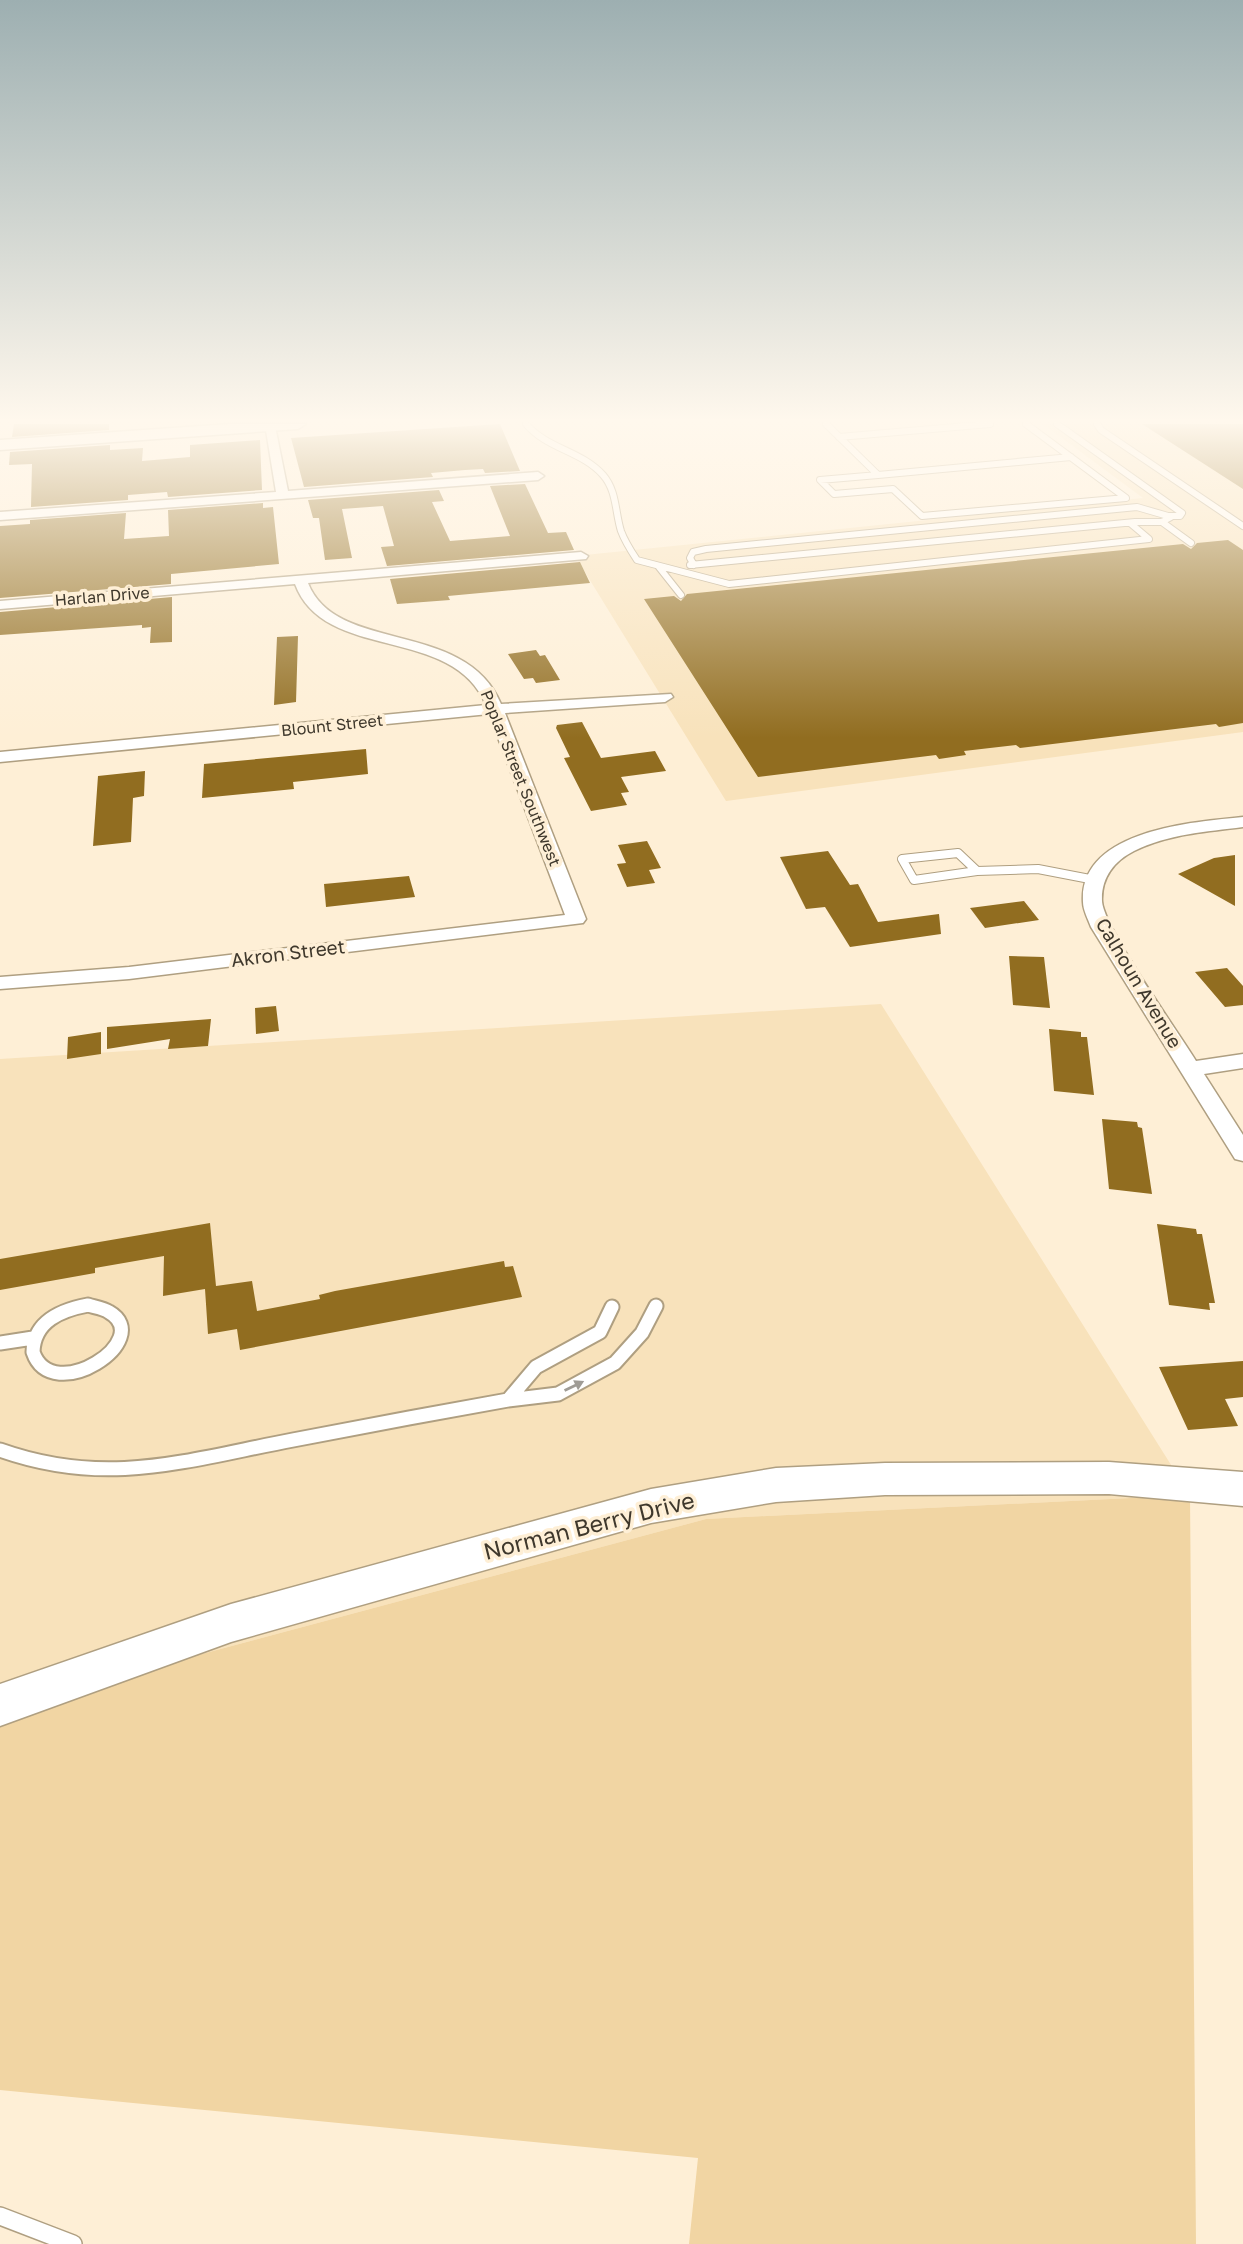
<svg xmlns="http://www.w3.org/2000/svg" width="1243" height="2244" font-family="'Golos Text',sans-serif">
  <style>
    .built { fill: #f8e2bb }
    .green { fill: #f1d5a3 }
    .building { fill: #916d20 }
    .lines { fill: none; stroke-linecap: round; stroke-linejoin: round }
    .service-far3-casing { stroke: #af9f81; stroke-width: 8 }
    .service-far2-casing { stroke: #af9f81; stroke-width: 10 }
    .service-far1-casing { stroke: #af9f81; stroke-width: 17 }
    .service-casing { stroke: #af9f81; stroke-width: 20 }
    .minor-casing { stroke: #af9f81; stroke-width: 3 }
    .secondary-casing { stroke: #af9f81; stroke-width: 3 }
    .service-far3 { stroke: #fff; stroke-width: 6 }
    .service-far2 { stroke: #fff; stroke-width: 8 }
    .service-far1 { stroke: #fff; stroke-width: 13 }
    .service { stroke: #fff; stroke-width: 17 }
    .minor { fill: #fff; fill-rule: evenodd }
    .secondary { fill: #fff; fill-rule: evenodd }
    .oneway { fill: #9f9c96 }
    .labels { text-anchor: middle; stroke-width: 7; stroke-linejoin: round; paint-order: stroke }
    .far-street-label { font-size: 16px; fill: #3f382c; stroke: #feefd6 }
    .street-label { font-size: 19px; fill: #3f382c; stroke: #feefd6 }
    .near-street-label { font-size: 23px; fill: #3f382c; stroke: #feefd6 }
  </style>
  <rect width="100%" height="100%" fill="#feefd6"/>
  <!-- built -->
  <path class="built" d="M1043,424H1243V732L726,801L575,556L1143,498Z
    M881,1004L1190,1495L706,1519L0,1708V1059Z"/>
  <!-- green -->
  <path class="green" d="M1190,1495L1196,2244H689L698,2158L0,2090V1708L706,1519Z"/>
  <!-- building -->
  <path class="building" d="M14,424H109V430L12,437Z
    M500,424L520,471L485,473L483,469L465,470L431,473L433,477L304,487L291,438Z
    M1142,424H1243V489Z
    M260,440L262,490L168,497L167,492L128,495V500L31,507L32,464L9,465L10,452L110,445V450L143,448L142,461L190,457V445Z
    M525,484L548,533L566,532L574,550L387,566L381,547L394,546L383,506L342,509L352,558L325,560L319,518H313L308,500L439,490L444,501L432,502L450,541L510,536L490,486Z
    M263,503V508L273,507L279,564L171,574V584L0,598V526L30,524V520L126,513L124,539L169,536L168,510Z
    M1228,540L1243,550V723L1219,727L1216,724L1020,748L1016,745L964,751L966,755L939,759L936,755L758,777L644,599L674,596L681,601L687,594L1183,544L1191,549L1197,543Z
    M580,562L590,583L448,596L450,600L397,604L390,579Z
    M172,597V642L150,643L151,627L142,628V625L0,635V612Z
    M298,636L296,702L274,705L277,637Z
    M536,650L540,656L545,655L560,680L536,683L533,678L524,679L508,654Z
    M582,722L601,758L655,751L666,771L621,777L629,792L621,793L627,805L591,811L564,758L570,757L556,728L557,725Z
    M366,749L368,774L293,782L294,789L202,798L204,764Z
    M145,771L144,796L133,798L131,842L93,846L98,776Z
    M647,841L661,868L649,870L655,883L627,887L617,864L626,863L618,845Z
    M828,851L850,885L858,884L878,922L939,914L941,934L850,947L825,907L806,909L780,857Z
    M1235,855V906L1178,874L1214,858Z
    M409,876L415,897L326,907L324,884Z
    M1024,901L1039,920L985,928L970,908Z
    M1009,956L1044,957L1050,1008L1013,1005Z
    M1227,968L1243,986V1005L1225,1007L1195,972Z
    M276,1006L279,1031L256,1034L255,1008Z
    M211,1019L208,1046L168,1049L170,1039L107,1049V1027Z
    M1049,1029L1081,1032V1037H1087L1094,1095L1054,1091Z
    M101,1032V1054L67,1059L68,1037Z
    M1102,1119L1137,1122L1138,1127L1142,1128L1152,1194L1109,1189Z
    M210,1223L216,1286L252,1281L257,1311L320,1299L319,1295L335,1291L504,1261L505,1267L513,1266L522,1297L240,1350L237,1329L208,1334L205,1289L163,1296L164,1256L95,1268V1273L0,1290V1259Z
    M1157,1224L1196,1229L1197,1234H1202L1215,1303H1209L1210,1310L1169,1305Z
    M1243,1361V1397L1225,1399L1238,1426L1188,1430L1159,1367Z"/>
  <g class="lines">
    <defs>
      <path id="service-far3" d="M526,424C547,449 582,451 603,475C617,491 615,512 621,531C625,542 631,551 637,560L729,584L1149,539L1130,523
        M826,424L878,475L820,480L834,494L893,489L922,516L1126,498L1026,424
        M1097,424L1101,430L1243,526
        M839,437L990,424
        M878,475L1071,457
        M1162,522L1191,543
        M690,565L1135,522H1162L1171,517
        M694,565L690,558L693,552L706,549L1137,507L1168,516H1180L1182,513L1057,424
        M658,566L681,595"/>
      <path id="service-far2" d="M958,853L977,871L914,880L902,859Z
        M977,871L1038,869L1095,880"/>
      <path id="service-far1" d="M88,1305C94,1307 103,1308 109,1312C157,1339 52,1408 33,1352C34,1321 61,1310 88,1305Z
        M0,1343L33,1338
        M508,1400L536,1367L600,1332L612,1307
        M0,1450C107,1488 187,1460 293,1440C365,1426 436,1413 508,1400L558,1394L615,1363L642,1333L656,1306"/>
      <path id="service" d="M0,2216L73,2244"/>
      <path id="minor" d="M265,424L275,426L288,491L538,472L544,476L538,480L0,520V512L276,492Z
        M581,552L588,556L586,559L308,583C336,655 465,618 501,704L671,694L673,697L665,702L505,713L586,919L583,923L129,979L0,989V977L129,967L565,915L489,714L0,762V752L486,705C453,624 324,663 295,584L0,609V601Z
        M1243,817V827C1206,832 1168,834 1134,851C1114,861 1101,878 1102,901C1103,927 1179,1033 1196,1061L1243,1054V1068L1204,1074L1243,1135V1161L1235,1159L1091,927C1088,919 1083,910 1083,902C1079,830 1193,822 1243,817Z"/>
      <path id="secondary" d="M230,424H306L298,429L0,450V440Z
        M1109,1462L1243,1472V1506L1109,1494L885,1495L776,1502L651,1523L231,1642L0,1726V1684L231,1604L651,1489L776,1468L885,1463Z"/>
    </defs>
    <!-- service-far3 casing -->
    <use href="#service-far3" class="service-far3-casing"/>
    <!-- service-far2 casing -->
    <use href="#service-far2" class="service-far2-casing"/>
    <!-- service-far1 casing -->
    <use href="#service-far1" class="service-far1-casing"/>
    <!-- service casing -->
    <use href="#service" class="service-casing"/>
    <!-- minor casing -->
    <use href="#minor" class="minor-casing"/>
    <!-- secondary casing -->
    <use href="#secondary" class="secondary-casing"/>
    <!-- service-far3 -->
    <use href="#service-far3" class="service-far3"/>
    <!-- service-far2 -->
    <use href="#service-far2" class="service-far2"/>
    <!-- service-far1 -->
    <use href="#service-far1" class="service-far1"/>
    <!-- service -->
    <use href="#service" class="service"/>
    <!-- minor -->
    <use href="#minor" class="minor"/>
    <!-- secondary -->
    <use href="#secondary" class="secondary"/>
  </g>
  <!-- one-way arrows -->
  <defs><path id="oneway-solid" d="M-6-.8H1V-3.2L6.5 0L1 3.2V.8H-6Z" transform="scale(1.75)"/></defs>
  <use class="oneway" href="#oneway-solid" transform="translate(574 1386) rotate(-26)"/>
  <!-- sky -->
  <linearGradient id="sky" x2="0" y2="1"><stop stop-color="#9dafb1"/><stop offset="0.57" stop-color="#fff8ed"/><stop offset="1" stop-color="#fff8ed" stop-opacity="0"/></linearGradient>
  <rect width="1243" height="738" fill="url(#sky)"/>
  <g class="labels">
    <!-- far-street labels -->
    <g class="far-street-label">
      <text transform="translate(102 596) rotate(-5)" y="6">Harlan Drive</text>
      <text transform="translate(332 725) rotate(-6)" y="6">Blount Street</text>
      <text transform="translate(521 778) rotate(68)" y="6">Poplar Street Southwest</text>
    </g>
    <!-- street labels -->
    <g class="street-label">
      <text transform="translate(288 953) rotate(-7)" y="7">Akron Street</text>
      <text transform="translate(1139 983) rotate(59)" y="7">Calhoun Avenue</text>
    </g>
    <!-- near-street labels -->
    <g class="near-street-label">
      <text transform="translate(589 1526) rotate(-14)" y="8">Norman Berry Drive</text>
    </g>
  </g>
</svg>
